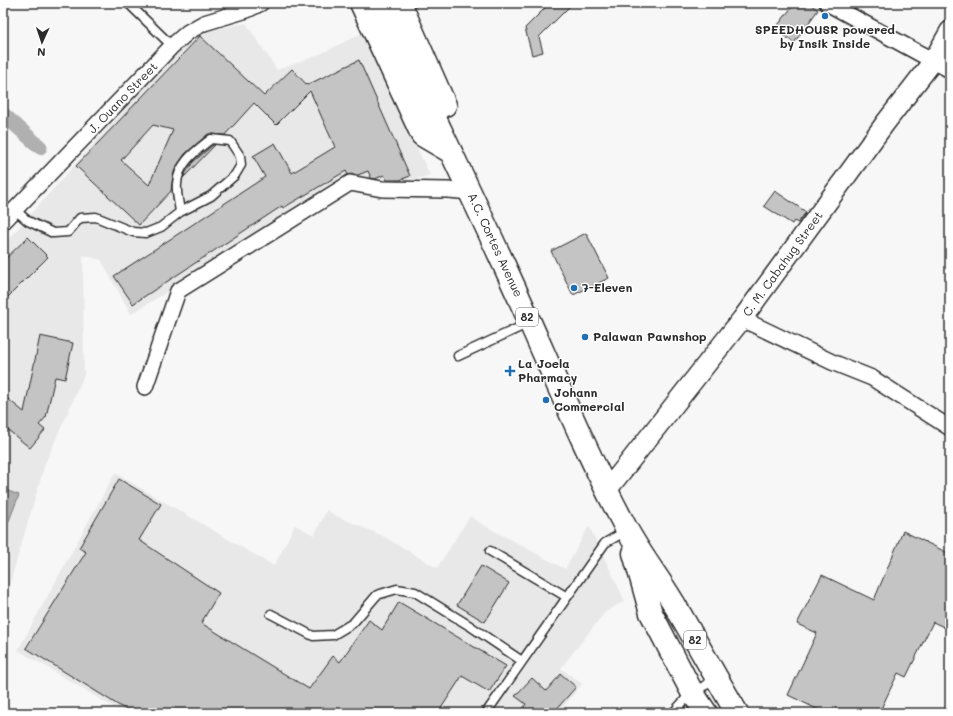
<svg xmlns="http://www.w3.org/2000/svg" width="953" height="716" font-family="Mali,sans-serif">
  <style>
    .built { fill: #e8e8e8 }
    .water { fill: #b0b0b0; stroke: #7b7b7b }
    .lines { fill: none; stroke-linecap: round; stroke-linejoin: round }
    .canal { stroke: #b0b0b0; stroke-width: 15 }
    .building { fill: #c4c4c4; stroke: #2b2b2b; fill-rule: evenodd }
    .service-casing { stroke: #2b2b2b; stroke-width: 11 }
    .minor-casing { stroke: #2b2b2b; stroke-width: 18 }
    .tertiary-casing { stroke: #2b2b2b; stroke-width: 22 }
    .primary-casing { stroke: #2b2b2b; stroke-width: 25 }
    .service { stroke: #fff; stroke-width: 8 }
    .minor { stroke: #fff; stroke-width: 15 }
    .tertiary { stroke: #fff; stroke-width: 19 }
    .primary { stroke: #fff; stroke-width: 22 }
    .poi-dot { fill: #1f6fb2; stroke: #fff; stroke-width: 1.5 }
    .labels { text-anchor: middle; stroke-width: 3; stroke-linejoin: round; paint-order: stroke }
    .shield { fill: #fff; stroke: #6b6b6b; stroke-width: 1 }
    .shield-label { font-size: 11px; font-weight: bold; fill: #2b2b2b }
    .poi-label { font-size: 12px; font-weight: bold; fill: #2b2b2b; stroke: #fff; text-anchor: start }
    .street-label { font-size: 12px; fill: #2b2b2b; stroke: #fff }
  </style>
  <rect width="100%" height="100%" fill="#f7f7f7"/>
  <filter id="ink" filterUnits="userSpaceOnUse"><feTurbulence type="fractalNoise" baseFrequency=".025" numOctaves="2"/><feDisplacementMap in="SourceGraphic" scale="8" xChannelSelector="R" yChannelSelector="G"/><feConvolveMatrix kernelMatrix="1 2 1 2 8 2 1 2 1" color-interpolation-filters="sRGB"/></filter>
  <g filter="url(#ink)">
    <!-- built -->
    <path class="built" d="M246,23L277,70L316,56L362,33L430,175L390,187L350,180L131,314L101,260L83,255L84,375L45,464L3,607V245L192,34Z
      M115,473L274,566L295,525L314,535L327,510L334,515L383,536L437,568L470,516L480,523L565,569L589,526L625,601L605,612L561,668L582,684L558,713H123L18,650Z"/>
    <!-- water -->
    <path class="water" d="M3,489L19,495L3,536Z"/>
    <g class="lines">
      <!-- canal -->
      <path class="canal" d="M3,114L40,147"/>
    </g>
    <!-- building -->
    <path class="building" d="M550,3H573L539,37L543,52L532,55L525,28Z
      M795,3H809L818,10L794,43L775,29Z
      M200,36L264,96L292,69L307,85L359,60L410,176L400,180H387L384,175L375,179L371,178L368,171L358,175L352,174L348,175L346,171L283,208L282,206L133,304L114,276L265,177L253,156L275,143L292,173L335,147L310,91L276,125L254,103L225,135L212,134H208L185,154L176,167L173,175L171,191L139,225L76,166ZM153,125L173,130L149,185L121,160Z
      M213,145H215L183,178L186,172L193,162Z
      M775,191L806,212L798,223L794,221L792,224L764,206Z
      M586,233L609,278L573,295L551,251Z
      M28,237L48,257L3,302V261Z
      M40,336L73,343L65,379L55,377L46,417L39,425L45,430L30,448L3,426V395L24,412Z
      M119,479L161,504L139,540L219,593L201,623L309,689L333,656L340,662L369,620L382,630L399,602L506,666L489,692L462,676L438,713H131L26,648L86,552L79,548Z
      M903,531L950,554V630L933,622L906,677L898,673L879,713H825L788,695L817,633L797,624L822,575L874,600Z
      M481,566L509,583L485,622L457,605Z
      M561,674L576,687L553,713H520L526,704L515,696L532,678L546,691Z"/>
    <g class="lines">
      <defs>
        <path id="service" d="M128,3L172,46
          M15,210L28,221L53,233L68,232L80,218L96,217L133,232L146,233L161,227L180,212L211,196L235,175L241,165L240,156L230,141L211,139C196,151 178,163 177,184C176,193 179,203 180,212
          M458,356L529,323
          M490,551L567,597
          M271,614L313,636L333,635L353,623L377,595L397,589L415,592L470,626L522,661
          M486,713L605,543L626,531
          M673,713L692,692L716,680"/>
        <path id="minor" d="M827,3L950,70
          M3,222L172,46L188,32L204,23L247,10L261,3
          M742,319L832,362L872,378L950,428
          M145,387L178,291L350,183L382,189L448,190L471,192"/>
        <path id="tertiary" d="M607,490L623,470L742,319L886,122L933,61L950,31"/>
        <path id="primary" d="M361,3L422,135L451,152
          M381,3C423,95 468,186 510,278C548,361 583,447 626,528C640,554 658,577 673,602C695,639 715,676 737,713
          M400,3L445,105
          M634,553L651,613L692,692L706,713"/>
      </defs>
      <!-- service casing -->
      <use href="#service" class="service-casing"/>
      <!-- minor casing -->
      <use href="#minor" class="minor-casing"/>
      <!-- tertiary casing -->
      <use href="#tertiary" class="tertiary-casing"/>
      <!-- primary casing -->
      <use href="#primary" class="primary-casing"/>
      <!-- service -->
      <use href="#service" class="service"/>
      <!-- minor -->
      <use href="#minor" class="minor"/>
      <!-- tertiary -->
      <use href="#tertiary" class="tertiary"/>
      <!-- primary -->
      <use href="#primary" class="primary"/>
    </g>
  </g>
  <!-- markers -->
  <g class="poi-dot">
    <circle cx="825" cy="16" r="4"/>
    <circle cx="574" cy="288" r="4"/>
    <circle cx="585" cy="337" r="4"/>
    <path d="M508 365h4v4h4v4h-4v4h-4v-4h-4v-4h4z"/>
    <circle cx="546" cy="400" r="4"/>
  </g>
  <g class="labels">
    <!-- shield labels -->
    <g class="shield">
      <rect x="516" y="308" width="22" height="18" rx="3"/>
      <rect x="684" y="631" width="22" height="18" rx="3"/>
    </g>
    <g class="shield-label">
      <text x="527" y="321">82</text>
      <text x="695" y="644">82</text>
    </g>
    <!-- poi labels -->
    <g class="poi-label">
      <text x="825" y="34" text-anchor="middle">SPEEDHOUSR powered<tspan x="825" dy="14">by Insik Inside</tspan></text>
      <text x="582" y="292">7-Eleven</text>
      <text x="593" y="341">Palawan Pawnshop</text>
      <text x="518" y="368">La Joela<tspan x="518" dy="14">Pharmacy</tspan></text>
      <text x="554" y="397">Johann<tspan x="554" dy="14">Commercial</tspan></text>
    </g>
    <!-- street labels -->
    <g class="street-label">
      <text transform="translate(123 98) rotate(-46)" y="4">J. Ouano Street</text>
      <text transform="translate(495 245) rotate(65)" y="4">A.C. Cortes Avenue</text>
      <text transform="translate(783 264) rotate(-54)" y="4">C. M. Cabahug Street</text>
    </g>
  </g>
  <!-- margin -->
  <rect width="953" height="716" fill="none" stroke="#fff" stroke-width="16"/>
  <rect x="8" y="8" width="937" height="700" fill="none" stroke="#2b2b2b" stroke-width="1.5" filter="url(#ink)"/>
  <!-- north arrow -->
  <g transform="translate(42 42) rotate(183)" stroke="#ffffff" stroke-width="3" paint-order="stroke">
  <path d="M0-3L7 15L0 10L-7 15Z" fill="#2b2b2b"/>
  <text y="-6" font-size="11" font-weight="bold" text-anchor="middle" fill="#2b2b2b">N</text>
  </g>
</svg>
